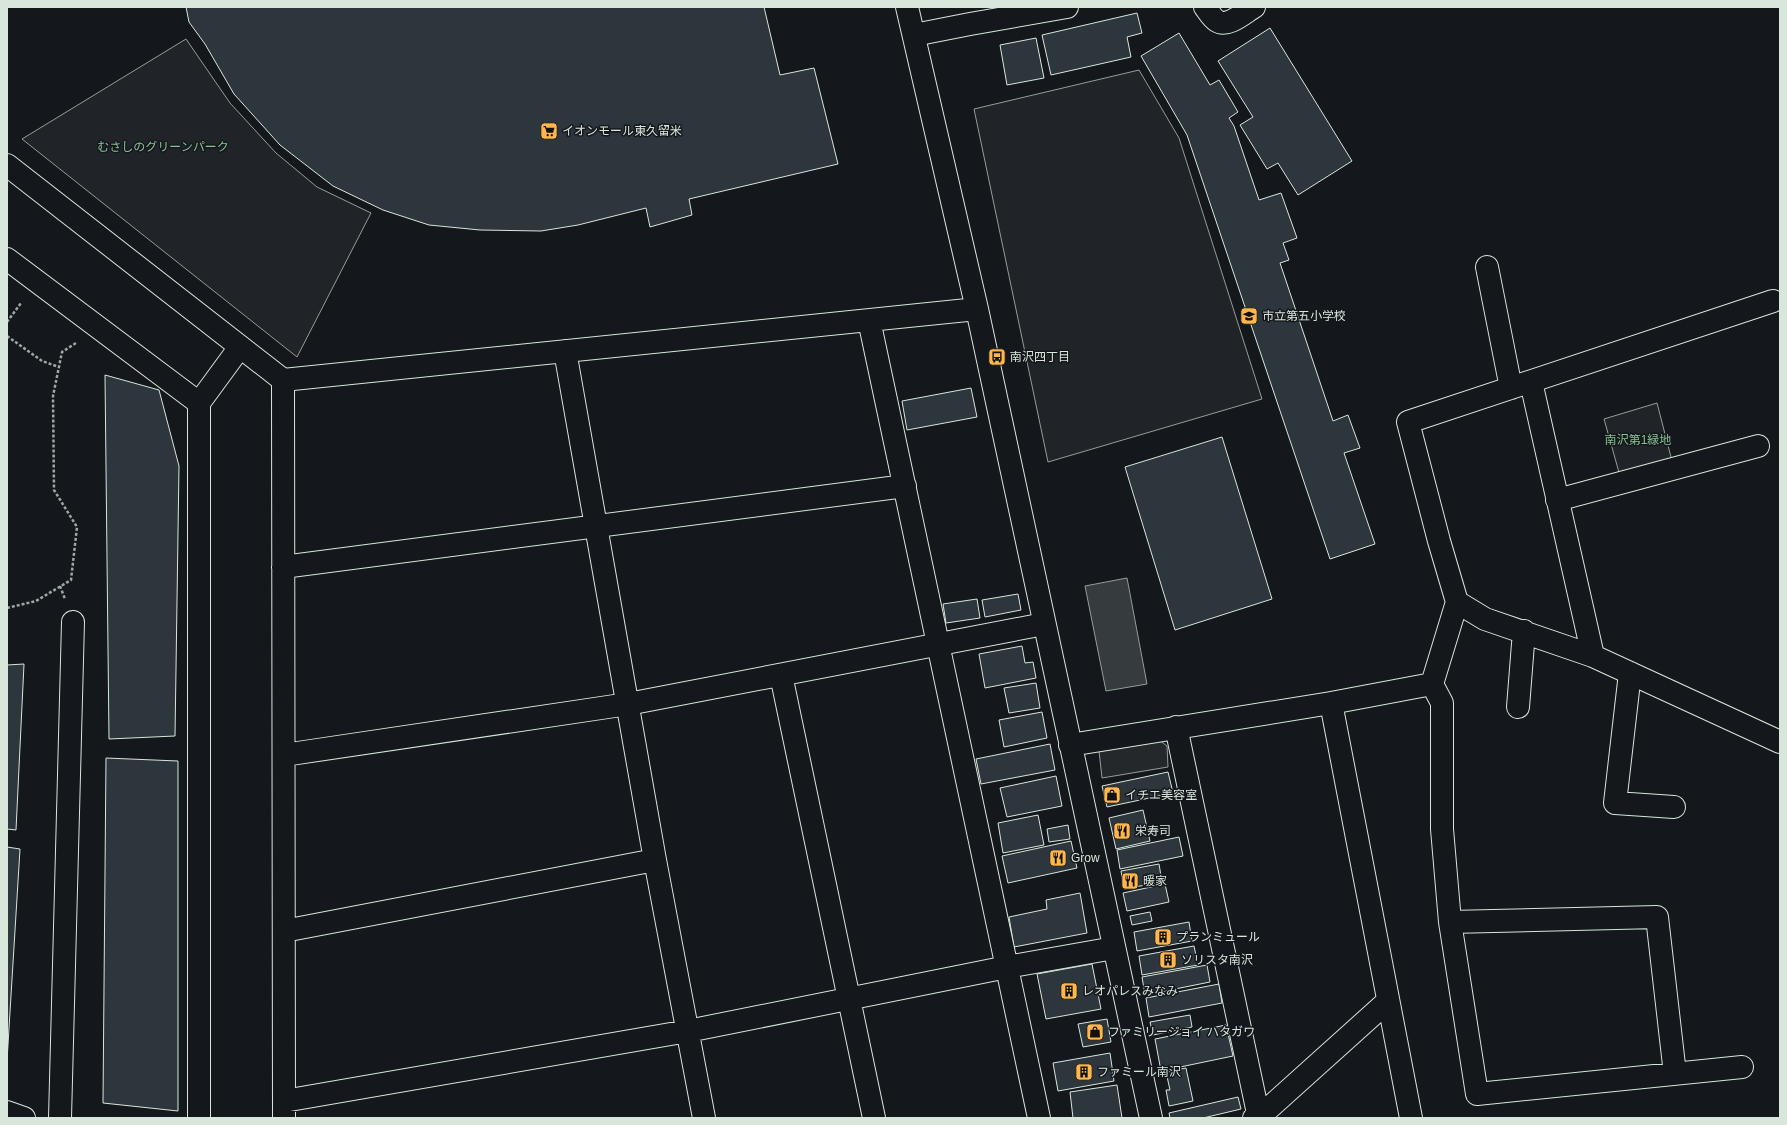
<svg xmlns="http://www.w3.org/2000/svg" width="1787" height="1125" font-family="Arial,'Noto Sans JP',sans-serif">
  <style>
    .green { fill: #202428; stroke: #939e99 }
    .parking { fill: #24282b; stroke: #939e99 }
    .water { fill: #363b3e; stroke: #939e99 }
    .building { fill: #2c363c; stroke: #d8e6dc }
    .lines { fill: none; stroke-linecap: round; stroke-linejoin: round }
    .minor-casing { stroke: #d8e6dc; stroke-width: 24 }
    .path { stroke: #9da8a2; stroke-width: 2.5; stroke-dasharray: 3 2; stroke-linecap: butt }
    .minor { stroke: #14181c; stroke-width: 22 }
    .labels { text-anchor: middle; stroke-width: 3; stroke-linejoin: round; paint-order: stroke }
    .poi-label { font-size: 12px; fill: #d8e6dc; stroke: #14181c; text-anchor: start }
    .park-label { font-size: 12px; fill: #8ac095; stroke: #14181c }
  </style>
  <rect width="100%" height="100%" fill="#14181c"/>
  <!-- green -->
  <path class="green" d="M186,39L230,103L276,153L317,187L371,213L297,357L22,139Z
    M1139,70L1179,138L1262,399L1048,462L974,109Z
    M1657,403L1672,461L1620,476L1604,419Z"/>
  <!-- parking -->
  <path class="parking" d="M1159,740L1167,746L1168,767L1102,778L1099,751Z"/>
  <!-- water -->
  <path class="water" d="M1127,578L1147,684L1106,691L1085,586Z"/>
  <!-- building -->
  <path class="building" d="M186,7H764L780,75L814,68L838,164L689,199L692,215L650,227L646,208L578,225L541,231L480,230L429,225L383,210L333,186L280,145L234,94L205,44L189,22Z
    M1137,13L1142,33L1127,37L1131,57L1051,75L1042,35Z
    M1270,28L1352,161L1298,195L1278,163L1267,169L1240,125L1253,117L1218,61Z
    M1179,33L1210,85L1219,80L1238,112L1229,118L1234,126L1259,200L1281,193L1297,238L1283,243L1289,260L1280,263L1333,421L1348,415L1360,448L1344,453L1375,544L1330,559L1187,135L1141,56Z
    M1036,38L1044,78L1007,85L1000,45Z
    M105,375L159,390L179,466L175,736L109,739Z
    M971,388L977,417L907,430L902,401Z
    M1222,437L1272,599L1175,630L1125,467Z
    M1018,594L1021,610L985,617L982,600Z
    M977,599L980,618L946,623L943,604Z
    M1022,646L1025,663L1033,662L1036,678L985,688L979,654Z
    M24,664L16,830L7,829V665Z
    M1036,683L1040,708L1009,713L1004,688Z
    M1042,712L1047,738L1004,747L999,720Z
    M1050,744L1055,770L981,784L976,759Z
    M106,758L178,761V1111L103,1103Z
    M1168,772L1173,793L1107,807L1102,786Z
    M1056,776L1062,806L1007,817L1000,788Z
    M1143,810L1150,841L1116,849L1109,818Z
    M1038,815L1044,845L1003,853L998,823Z
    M1068,825L1070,839L1049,842L1047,829Z
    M1179,837L1183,856L1120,869L1117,850Z
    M1071,841L1077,868L1008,883L1002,856Z
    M7,847L20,849L7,1061Z
    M1159,864L1162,882L1124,889L1121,871Z
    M1165,884L1169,902L1127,911L1123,893Z
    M1080,893L1087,933L1014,947L1009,917L1047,909L1046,900Z
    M1150,912L1152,921L1132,925L1130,916Z
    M1189,922L1192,941L1137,951L1134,932Z
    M1194,946L1198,965L1142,975L1139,956Z
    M1092,964L1101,1009L1046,1019L1037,974Z
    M1207,965L1210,982L1145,995L1142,977Z
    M1219,984L1222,1003L1149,1017L1146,998Z
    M1190,1015L1192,1027L1153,1035L1150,1022Z
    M1107,1019L1111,1042L1083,1047L1078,1024Z
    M1226,1025L1233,1056L1161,1071L1155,1039Z
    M1110,1053L1114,1081L1058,1091L1053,1063Z
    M1186,1068L1193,1101L1169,1106L1166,1090H1170L1166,1072Z
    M1117,1085L1122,1118H1073L1070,1092Z
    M1238,1097L1241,1109L1203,1118H1170L1169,1113Z"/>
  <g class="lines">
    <defs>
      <path id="minor" d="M907,7L977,309L1151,1118
        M1205,7C1208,11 1212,18 1217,21C1228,28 1245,12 1254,7
        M914,35L970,24L1067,7
        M7,165L283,380L977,309
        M7,259L199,403V1118
        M1487,267L1511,388
        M869,320L1039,1118
        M565,351L655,860L704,1118
        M283,380L284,1118
        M1531,382L1593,656
        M199,403L240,347
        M1557,500L1758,446
        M283,567L905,486
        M1457,602L1485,619L1593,656L1780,742
        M1630,673L1615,803L1674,807
        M781,675L874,1118
        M1331,703L1411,1118
        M1518,707L1524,631
        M1176,727L1259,1118
        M1070,745L1331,703L1432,684
        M284,755L628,704L1044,624
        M1450,922L1657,917L1675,1074
        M284,931L655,860
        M1742,1067L1477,1094L1450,922L1442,829V703L1432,684L1457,602L1439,541L1408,422L1773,301
        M284,1101L688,1031L1007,967L1114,948
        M7,1112L24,1118
        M60,1118L73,622
        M1254,1118L1259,1117L1388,1001"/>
    </defs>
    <!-- minor casing -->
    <use href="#minor" class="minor-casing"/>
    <!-- path -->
    <path class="path" d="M7,322L21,303
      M7,336L42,361L59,367
      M60,586L65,599
      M7,608L36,601L71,580L77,527L54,490L53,396L62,352L76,343"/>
    <!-- minor -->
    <use href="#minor" class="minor"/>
  </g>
  <!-- icons -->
  <defs>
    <symbol id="supermarket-square" viewBox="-11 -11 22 22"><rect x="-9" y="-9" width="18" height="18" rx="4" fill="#ffb74d" stroke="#14181c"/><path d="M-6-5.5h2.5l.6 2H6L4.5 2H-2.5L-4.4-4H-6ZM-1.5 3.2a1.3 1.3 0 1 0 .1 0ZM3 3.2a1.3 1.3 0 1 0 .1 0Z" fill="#111"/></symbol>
    <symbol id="school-square" viewBox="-11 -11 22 22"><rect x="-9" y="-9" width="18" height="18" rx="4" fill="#ffb74d" stroke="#14181c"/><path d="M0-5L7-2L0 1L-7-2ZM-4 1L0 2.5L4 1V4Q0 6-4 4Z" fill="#111"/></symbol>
    <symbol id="bus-square" viewBox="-11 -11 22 22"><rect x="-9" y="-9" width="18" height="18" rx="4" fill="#ffb74d" stroke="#14181c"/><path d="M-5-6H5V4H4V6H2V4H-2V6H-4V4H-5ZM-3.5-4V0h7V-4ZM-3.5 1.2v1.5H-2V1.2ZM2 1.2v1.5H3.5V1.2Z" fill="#111"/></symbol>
    <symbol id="shop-square" viewBox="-11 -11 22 22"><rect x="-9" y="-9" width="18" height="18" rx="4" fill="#ffb74d" stroke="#14181c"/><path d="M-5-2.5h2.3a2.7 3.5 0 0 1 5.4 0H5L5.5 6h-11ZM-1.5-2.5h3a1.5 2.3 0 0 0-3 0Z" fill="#111"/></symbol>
    <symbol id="restaurant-square" viewBox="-11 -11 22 22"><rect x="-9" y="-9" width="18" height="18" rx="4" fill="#ffb74d" stroke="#14181c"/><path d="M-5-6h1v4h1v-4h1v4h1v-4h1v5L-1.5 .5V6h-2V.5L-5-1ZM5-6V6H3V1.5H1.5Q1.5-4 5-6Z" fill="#111"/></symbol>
    <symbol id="building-square" viewBox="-11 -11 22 22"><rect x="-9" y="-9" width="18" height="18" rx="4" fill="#ffb74d" stroke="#14181c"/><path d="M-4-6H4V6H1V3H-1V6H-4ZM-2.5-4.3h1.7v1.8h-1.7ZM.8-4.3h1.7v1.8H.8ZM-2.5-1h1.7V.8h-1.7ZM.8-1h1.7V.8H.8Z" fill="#111"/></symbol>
  </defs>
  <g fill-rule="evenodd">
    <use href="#supermarket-square" x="539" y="121" width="20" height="20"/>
    <use href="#school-square" x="1239" y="306" width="20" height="20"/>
    <use href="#bus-square" x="987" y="347" width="20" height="20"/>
    <use href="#shop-square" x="1102" y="785" width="20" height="20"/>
    <use href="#restaurant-square" x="1112" y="821" width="20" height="20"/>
    <use href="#restaurant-square" x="1048" y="848" width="20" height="20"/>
    <use href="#restaurant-square" x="1120" y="871" width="20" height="20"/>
    <use href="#building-square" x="1153" y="927" width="20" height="20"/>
    <use href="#building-square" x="1158" y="950" width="20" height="20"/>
    <use href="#building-square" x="1059" y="981" width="20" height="20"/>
    <use href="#shop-square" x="1085" y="1022" width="20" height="20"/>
    <use href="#building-square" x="1074" y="1062" width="20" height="20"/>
  </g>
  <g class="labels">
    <!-- poi labels -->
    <g class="poi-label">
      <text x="562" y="135">イオンモール東久留米</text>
      <text x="1262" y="320">市立第五小学校</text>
      <text x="1010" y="361">南沢四丁目</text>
      <text x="1125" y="799">イチエ美容室</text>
      <text x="1135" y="835">栄寿司</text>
      <text x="1071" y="862">Grow</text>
      <text x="1143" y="885">暖家</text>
      <text x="1176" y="941">プランミュール</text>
      <text x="1181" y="964">ソリスタ南沢</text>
      <text x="1082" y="995">レオパレスみなみ</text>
      <text x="1108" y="1036">ファミリージョイ ハタガワ</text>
      <text x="1097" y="1076">ファミール南沢</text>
    </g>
    <!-- park labels -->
    <g class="park-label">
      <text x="163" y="151">むさしのグリーンパーク</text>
      <text x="1638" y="444">南沢第1緑地</text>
    </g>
  </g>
  <!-- border -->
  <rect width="1787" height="1125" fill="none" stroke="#d8e6dc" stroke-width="16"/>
</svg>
